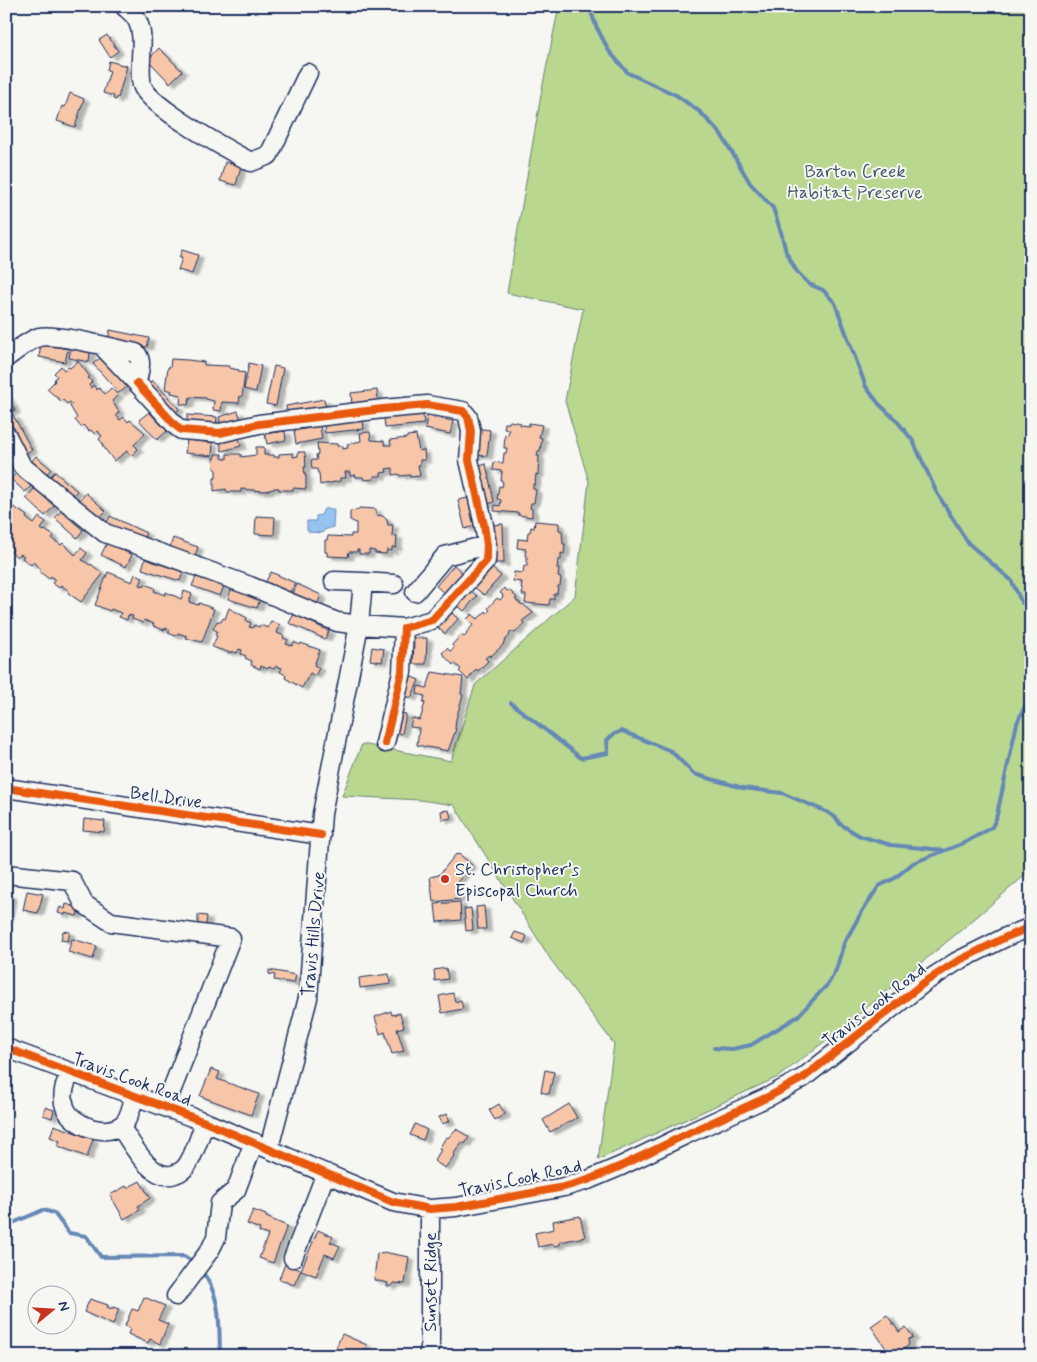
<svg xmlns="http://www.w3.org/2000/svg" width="1037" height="1362" font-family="Mynerve,sans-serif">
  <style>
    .green { fill: #b9d78f; stroke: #6a8376 }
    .water { fill: #96c4f0; stroke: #6588b6 }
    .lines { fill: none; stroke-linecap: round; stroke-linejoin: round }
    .stream { stroke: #6588b6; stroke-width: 4 }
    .building { fill: #f7c5a7; stroke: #1b2f5e; filter: url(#shadow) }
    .minor-casing { stroke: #1b2f5e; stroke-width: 21 }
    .minor { stroke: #f6f6f2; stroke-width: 18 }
    .cycleway-casing { stroke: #f6f6f2; stroke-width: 11 }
    .cycleway { stroke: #e8590c; stroke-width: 8 }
    .poi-dot { fill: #c8321e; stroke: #f6f6f2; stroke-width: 2 }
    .labels { text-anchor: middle; stroke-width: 4; stroke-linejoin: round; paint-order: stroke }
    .park-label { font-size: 18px; fill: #42596a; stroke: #f6f6f2 }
    .street-label { font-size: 18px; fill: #1b2f5e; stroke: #f6f6f2 }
    .poi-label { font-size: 18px; fill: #1b2f5e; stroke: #f6f6f2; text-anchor: start }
  </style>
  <defs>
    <filter id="shadow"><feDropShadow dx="5.5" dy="3" stdDeviation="1" flood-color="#0004"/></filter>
  </defs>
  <rect width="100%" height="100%" fill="#f6f6f2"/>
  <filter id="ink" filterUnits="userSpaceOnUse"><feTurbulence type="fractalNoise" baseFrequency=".02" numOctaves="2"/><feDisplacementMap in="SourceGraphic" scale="10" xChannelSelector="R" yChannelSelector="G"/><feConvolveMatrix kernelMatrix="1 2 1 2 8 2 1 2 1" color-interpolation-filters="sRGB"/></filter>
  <g filter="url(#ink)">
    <!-- green -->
    <path class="green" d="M559,6H1031V870L966,926L841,1029L778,1077L598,1160L614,1044L551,960L454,805L420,800L342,796L362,744L451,761L475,685L575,596L589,482L565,401L583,309L507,293L542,89Z"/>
    <!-- water -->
    <path class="water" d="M324,509H334L333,527L324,530L322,533L309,532V530H307V521H316V516L321,515Z"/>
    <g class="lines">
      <!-- stream -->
      <path class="stream" d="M589,6L596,26L609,51L628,73L676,95L700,112L721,134L750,183L773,208L781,232L786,252L797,272L809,284L823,290L835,303L866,387L879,404L897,421L913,441L937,493L968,543L1011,580L1022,603L1031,604
        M511,703L581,758L608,753L607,740L614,734L622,731L671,751L694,774L743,788L782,793L827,812L836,818L840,824L860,836L891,845L942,850
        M714,1048L732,1049L751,1045L797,1017L828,984L836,970L844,943L863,910L879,886L895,878L913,863L964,843L984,832L992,827L996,819L1017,723L1031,693
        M6,1226L43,1210L54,1213L69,1233L86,1236L101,1257L184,1256L195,1263
        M201,1270C222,1297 219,1323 220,1356"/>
    </g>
    <!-- building -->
    <path class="building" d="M107,35L118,51L110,57L99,40Z
      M159,48L182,71L170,83L148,60Z
      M109,61L127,66L118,98L117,97L116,100L113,99L114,96L103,93L110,71L107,70Z
      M70,93L84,99L75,127L57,121L62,106L65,107Z
      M225,162L241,166L236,185L220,181Z
      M182,250L198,255L192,274L178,270L182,258H179Z
      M110,330L149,338L147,347L108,340Z
      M41,344L68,349L65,362L39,357Z
      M71,348L90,352L89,362L69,358Z
      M100,358L127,387L119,393L93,364Z
      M171,359L188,360L204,362V365L229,366V368L239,370V372L245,373L242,397L240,396L239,403L222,402L221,411L213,410L214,401L206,399V398L190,397L188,405L180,404L181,395L171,393L172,391L165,389L168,367H170Z
      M78,361L90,377L88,378L92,382L89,385L91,388L93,385L97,390L99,388L105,394L111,388L118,395L112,401L119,412L116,415L120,420L124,417L128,422L130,420L145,433L134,445L138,449L131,456L127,451L114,461L102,445L103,444L99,439L102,436L98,431L95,434L91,430L89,431L83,425L81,427L75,420L77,418L70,406L72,404L70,402L67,404L63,400L61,401L47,389L55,381L54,380L57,376L54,373L61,366L64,370L68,367L70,368Z
      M249,363L261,366L256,392L244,389Z
      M274,366L283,368L276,406L266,404Z
      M152,380L179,409L172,416L145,387Z
      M377,390L378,402L352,405L351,393Z
      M6,394L15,410L6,415Z
      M324,399L326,409L287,416L286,406Z
      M238,411L241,421L221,426L219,417Z
      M149,412L167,431L157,440L139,420Z
      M13,415L32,450L23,454L6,423V419Z
      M187,415L217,417L216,427L187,425Z
      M423,415L424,424L385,428L384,418Z
      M427,416L453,421L450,434L425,429Z
      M363,420L364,429L325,433L324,424Z
      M510,421L521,423L520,425L529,426V423L542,425L539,437L542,438L540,451H538L537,456H539L538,475L536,474L535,485L533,484V489L536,490L534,503H531L530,508L532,509V517L518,515L519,513L494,511L495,505L500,506L501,500L497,499L499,486L502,487L503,482L501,481L502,471L493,470L494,462L503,463L504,453H506L507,448H504L505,434L508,435L509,430L504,429L505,423H509Z
      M320,426L322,439L296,444L294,431Z
      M476,428L490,430L487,456L474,455Z
      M285,431L286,440L267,444L265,434Z
      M370,432L371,440L384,441L385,445H391L390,440L407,438V436L416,435L419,451L424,450L425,460H420V465H418L420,476L410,477V475L400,476L399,474L393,475V468L386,469L387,472L381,473V476H374V479L364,480L363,477H356V475L350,476V472H345L346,478H340V481L320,485L319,473H318L317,469H312L311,460H317L316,455L318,454L317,443L337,444V446H343V449L348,448L347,444L361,441L360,433Z
      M239,437L241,446L222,451L220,442Z
      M187,440L213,443L212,456L185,453Z
      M256,447H264V455H274V457H279V454L293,453V457L298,456V452H305L306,467H304L305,476H306V489L293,488V490H279V488H274V489L264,491L241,489V492H227L226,489L214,491V478H216V469H214L213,458H215V454H222V458L224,459H227V454H241V457L256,455Z
      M36,456L51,469L45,476L30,463Z
      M486,464L494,502L485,505L476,467Z
      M17,472L32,485L25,492L11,479Z
      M55,472L77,491L70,499L48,479Z
      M35,488L54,506L45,516L26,498Z
      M86,493L106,511L97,520L77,503Z
      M468,498L474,526L465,529L458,500Z
      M14,507L27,516L26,518L34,524L39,517L46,522L41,529L44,531L45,530L54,536L52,539L61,545L63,543L75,555L81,548L87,553L82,560L90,565L91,564L103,574L81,602L68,593L69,591L61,585L59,588L52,583L55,580L51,576L49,579L40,572L42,570L33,562L31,565L22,558L24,556L20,554L17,557L11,552L13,549L6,543V517Z
      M359,508L376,509V515L383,516L387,520L388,525H393L392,536H397L396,548L392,547V551L387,550L386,554L375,553V551L369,550V554H359V550H357V552H349L348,557L327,556V552H325V540H327L328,536L351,537V534H356V523L350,520V511L359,510Z
      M61,511L83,530L77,538L55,518Z
      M110,516L146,533L141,542L106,525Z
      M256,516L275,517L274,535L255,534Z
      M535,521L559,523V530L562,531L563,544H565L564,554L561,553V560H558L557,569H559L558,577L561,578L560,586H558L557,594H554V599H550L549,605L525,603L526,595H522L523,590L521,589L522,582L513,581L514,572L523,573L524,566H527V556H525L526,549L517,548L518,539L527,540L528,532H530L531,527L534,528Z
      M503,524L504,563H494L493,525Z
      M173,538L198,547L194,559L169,550Z
      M107,543L132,555L126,567L101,555Z
      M145,559L183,572L180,581L142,569Z
      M454,565L463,573L445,594L436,586Z
      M491,567L501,576L484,595L474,587Z
      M108,572L132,582L135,574L143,577L140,585L144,586L145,584L155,588L154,591L165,595L166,592L181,599L184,591L192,594L189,602L198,605L199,603L214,609L202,642L186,638L187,636L178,633L176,636L168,633L170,630L165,628L164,630L153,626L154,624L144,620L143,623L132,619L133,616L128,615L127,620L119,617L121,613L111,609L110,611L95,605Z
      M271,572L295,583L289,594L265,583Z
      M196,577L224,586L220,596L192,586Z
      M297,584L321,595L316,607L292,596Z
      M504,588L507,591L509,590L517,598L515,599L522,605L523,604L533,613L522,621L524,623L515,633L512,631L509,634L510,635L503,643L504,644L490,657L489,655L485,658L488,661L478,671L476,669L468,680L459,671L461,669L454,663L453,665L442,653L447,648L450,651L452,650L454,648L452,645L461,635L464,637L467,634L466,633L473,625L467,619L472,614L478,619L486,611L487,613L490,610L488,608L497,598L500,600L502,598L503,595L500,593Z
      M231,589L260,599L257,608L228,599Z
      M470,590L477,596L464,611L457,605Z
      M229,608L247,618L246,621L251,623L249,627L253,628L254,625L259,627L260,625L268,628L271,621L280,625L277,633L284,636L283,638L288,640L286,644L292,646L294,642L300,645L301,643L320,650L314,665L319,668L315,676L310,673L302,688L285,678L286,675L280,672L282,668L276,666L274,669L269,667L268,669L261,666L260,669L251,665L252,661L245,658L246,656L241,654L242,650L239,649L237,653L231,651V653L212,647L217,636L215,635L217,631L213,629L217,621L221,622L223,618L225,619Z
      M451,612L458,619L445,634L437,627Z
      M294,614L329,631L325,639L289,623Z
      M414,638H427L426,664H413Z
      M372,647L384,649L382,662L370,660Z
      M432,672L463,677L461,694L463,695L456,719L455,729H456L448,751L417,745L419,728L410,727L412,718L420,720L425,703H423L425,696L417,694L418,686L427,688Z
      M410,676L419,680L411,698L402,694Z
      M396,712L406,714L402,734L392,731Z
      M449,810L451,818L442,820L441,811Z
      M84,819L105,821L104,832L83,830Z
      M456,854L457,855L459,854L472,865L458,881L460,899L433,902L430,877L439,875Z
      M27,891L43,894L38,913L23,910Z
      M6,894L11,895L7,919H6Z
      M460,902L461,920L437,922L435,904Z
      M66,904L79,908L77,916L65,913V915L58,913L60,907L65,909Z
      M484,906L486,929H478L476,907Z
      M471,908L473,930L466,931L464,909Z
      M198,915L207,916L206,925H198Z
      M63,931L70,932L68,941L61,940Z
      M515,932L527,936L524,943L512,938Z
      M72,939L97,946L93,959L68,952Z
      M446,968L448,979L435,981L434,970Z
      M269,970L296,975L294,983L274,980L275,975L269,974Z
      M389,974L391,984L360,988L359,978Z
      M453,993L455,1002L461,1000L463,1009L442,1013L439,996Z
      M391,1011L392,1015L400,1013L404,1027L397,1029L404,1051L392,1054L385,1032L380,1034L375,1017Z
      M211,1069L220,1072L217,1079L259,1094L251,1115L200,1096Z
      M545,1070L554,1072L549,1094L541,1092Z
      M499,1104L505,1114L495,1120L489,1110Z
      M569,1104L577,1118L550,1132L543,1120Z
      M45,1107L54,1110L52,1118L43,1115Z
      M447,1114L450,1121L442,1124L439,1117Z
      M415,1124L427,1130L423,1140L410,1135Z
      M54,1125L93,1139L87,1157L58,1146L60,1141L50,1137Z
      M456,1129L469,1137L465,1144L462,1142L453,1155L454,1156L445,1168L434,1161L441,1150L439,1149L446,1137L448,1138Z
      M140,1181L150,1198L138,1206L140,1210L124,1219L110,1195L126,1186L127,1188Z
      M253,1210L266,1215V1217L287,1226L273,1263L259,1258L268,1235L259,1232L260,1229L247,1224Z
      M580,1216L585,1237L560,1242V1245L554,1246L553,1244L538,1247L535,1233L554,1229L553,1221Z
      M318,1230L333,1237L330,1242L340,1246L334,1258L325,1254L316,1276L301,1270Z
      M383,1252L409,1257L405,1284L394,1283L392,1286H387L388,1283L374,1280L377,1253L383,1254Z
      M285,1264L301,1270L294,1285L279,1279Z
      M144,1297L165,1306L158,1320L168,1324L160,1344L150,1339L148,1343L128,1334L130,1329L125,1326L132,1309L138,1311Z
      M90,1299L108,1305L107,1307L112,1309L113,1307L119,1309L113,1325L84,1312Z
      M887,1315L899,1332L906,1327L913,1337L908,1340L909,1345L894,1356H891L871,1326Z
      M342,1334L367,1345L362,1356H337L338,1354L334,1352Z"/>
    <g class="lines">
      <defs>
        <path id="minor" d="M124,6C128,10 135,15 137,20C147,39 137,65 142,85C148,106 230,151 251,162L269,155L308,73
          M6,358C16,351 27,341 39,337C56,333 117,349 136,353C144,361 138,373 137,383L101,345
          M137,383L176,426L181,430L220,433L259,424L383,409L427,405L463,411L468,417L471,431L469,460L484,525L487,545L486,561L432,620L404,628L402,672L385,743
          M6,434L22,466L105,533L250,586L337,622L359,625L363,582L394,584
          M334,581L363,582
          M415,592L445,556L487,545
          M6,788L321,835
          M6,874L72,881L84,904L111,922L231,938L165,1107
          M6,1048L205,1122L393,1202L430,1209L456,1207L564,1187L588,1180L621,1166L687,1134L770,1096L803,1078L925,982L956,962L1006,937L1031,927
          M70,1073C65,1084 61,1095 65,1107C72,1127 110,1139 125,1122C130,1116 132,1104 135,1096
          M120,1126C131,1142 151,1183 175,1174C181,1172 186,1168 189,1162C196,1150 200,1135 205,1122
          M269,1148L308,998L322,814L359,625L404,628
          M293,1258L326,1173
          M176,1296L210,1250L216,1238L220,1203L236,1190L254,1142
          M428,1356L430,1347V1209"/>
      </defs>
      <!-- minor casing -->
      <use href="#minor" class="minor-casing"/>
      <!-- minor -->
      <use href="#minor" class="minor"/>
      <defs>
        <path id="cycleway" d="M137,383L176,426L181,430L220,433L259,424L383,409L427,405L463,411L468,417L471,431L469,460L484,525L487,545L486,561L432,620L404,628L402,672L385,743
          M6,788L321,835
          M6,1048L205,1122L393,1202L430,1209L456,1207L564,1187L588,1180L621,1166L687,1134L770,1096L803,1078L925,982L956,962L1006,937L1031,927"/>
      </defs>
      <!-- cycleway casing -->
      <use href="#cycleway" class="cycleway-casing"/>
      <!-- cycleway -->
      <use href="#cycleway" class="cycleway"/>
    </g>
  </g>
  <!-- markers -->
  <circle class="poi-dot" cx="445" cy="879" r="5"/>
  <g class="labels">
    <!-- park labels -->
    <g class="park-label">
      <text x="855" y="177">Barton Creek<tspan x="855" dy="21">Habitat Preserve</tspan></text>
    </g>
    <!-- street labels -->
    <g class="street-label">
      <text transform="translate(166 797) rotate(8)" y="6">Bell Drive</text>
      <text transform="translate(313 934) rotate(-85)" y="6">Travis Hills Drive</text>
      <text transform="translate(874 1005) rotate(-38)" y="6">Travis Cook Road</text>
      <text transform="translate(132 1079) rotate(20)" y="6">Travis Cook Road</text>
      <text transform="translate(520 1178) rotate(-12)" y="6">Travis Cook Road</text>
      <text transform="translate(430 1282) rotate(-90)" y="6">Sunset Ridge</text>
    </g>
    <!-- poi labels -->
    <g class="poi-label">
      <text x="455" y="875">St. Christopher’s<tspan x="455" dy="21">Episcopal Church</tspan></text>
    </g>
  </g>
  <!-- margin -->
  <rect width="1037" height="1362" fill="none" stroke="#f6f6f2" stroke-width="25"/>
  <rect x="12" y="12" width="1012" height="1337" fill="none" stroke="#1b2f5e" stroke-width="2" filter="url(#ink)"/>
  <!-- north arrow -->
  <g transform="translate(52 1310) rotate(72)"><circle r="24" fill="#f6f6f2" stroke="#9ea6b7"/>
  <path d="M0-4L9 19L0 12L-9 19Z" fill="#c8321e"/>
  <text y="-8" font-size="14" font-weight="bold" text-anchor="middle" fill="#1b2f5e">N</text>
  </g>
</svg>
